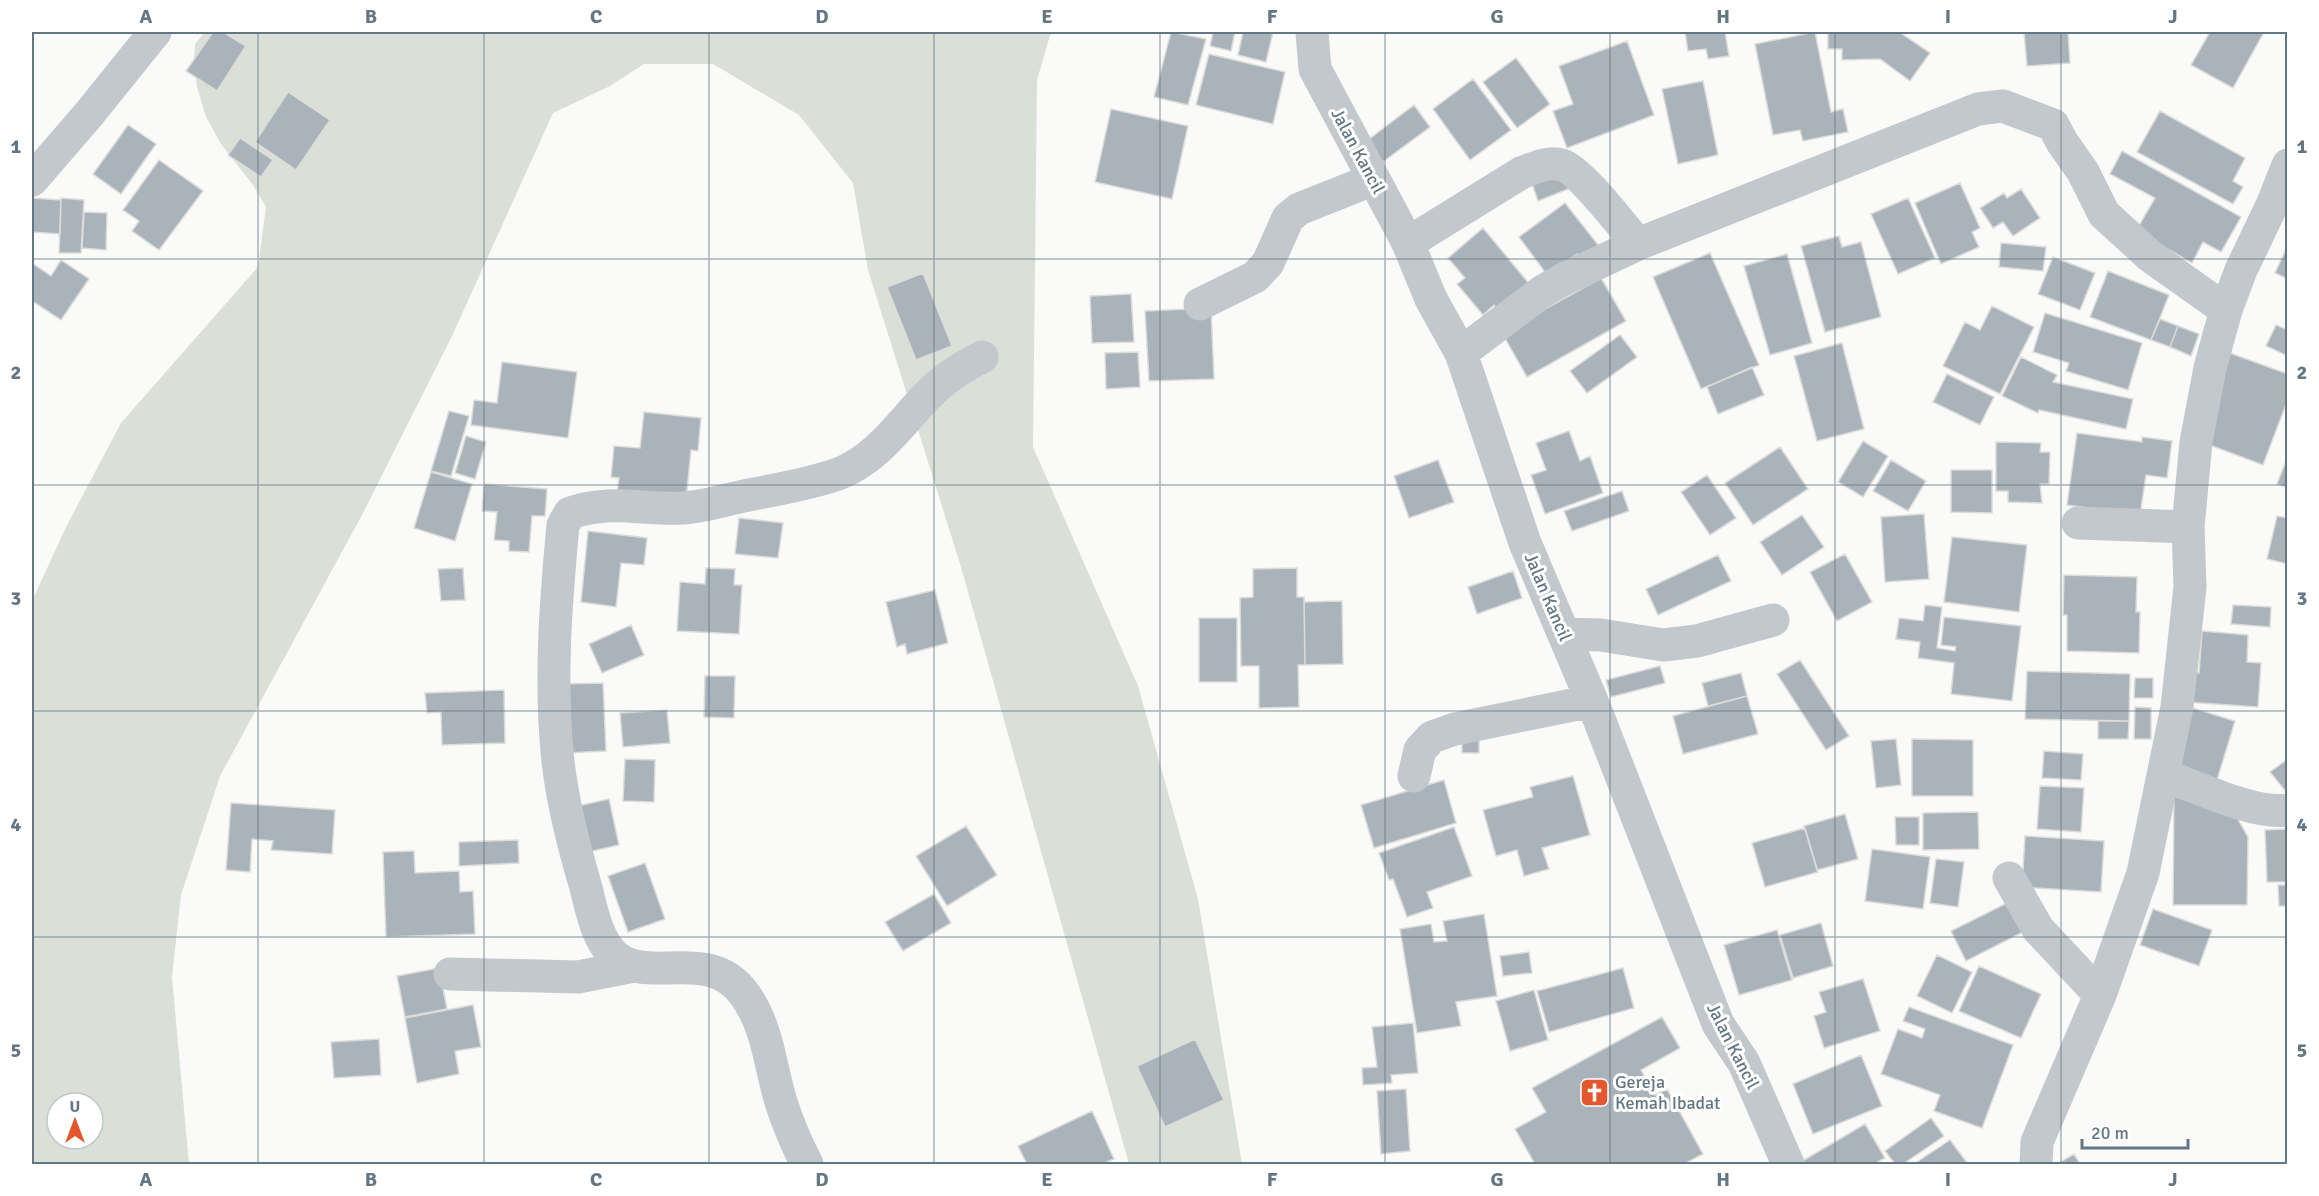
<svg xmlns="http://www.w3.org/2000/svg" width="2319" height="1196" font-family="Signika,sans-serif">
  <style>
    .green { fill: #dadfd7; fill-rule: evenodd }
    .building { fill: #aab3b9; stroke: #dcdcda; stroke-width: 1.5 }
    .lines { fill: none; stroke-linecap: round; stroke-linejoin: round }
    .minor { stroke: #c3c8cc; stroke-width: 33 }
    .grid { fill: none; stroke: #657683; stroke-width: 1.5; stroke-opacity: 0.55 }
    .labels { text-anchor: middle; stroke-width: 6; stroke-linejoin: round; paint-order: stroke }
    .street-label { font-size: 18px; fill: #657683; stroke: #fff }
    .poi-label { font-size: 18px; fill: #657683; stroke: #fff; text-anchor: start }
    .neatline { fill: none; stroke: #657683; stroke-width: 2 }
    .grid-label { font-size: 20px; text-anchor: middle; font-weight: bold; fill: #657683 }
  </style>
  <rect width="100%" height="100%" fill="#fafaf8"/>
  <!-- green -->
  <path class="green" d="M205,32H1051L1037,80L1033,447L1138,686L1198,899L1242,1164H1129L961,567L868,270L853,183L799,115L713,64H644L610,86L553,113L452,336L362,515L220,776L181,895L172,977L189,1164H32V601L67,525L121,423L258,267L266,207L253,185L221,144L206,117L197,87L194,61L195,44ZM57,1103H93V1139H57Z"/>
  <!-- building -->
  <path class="building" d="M213,32H223L246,46L217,91L186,71Z
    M1171,32L1206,39L1188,105L1154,97Z
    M1213,32H1235L1231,51L1210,46Z
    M1243,32H1273L1266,62L1238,55Z
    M1685,32H1725L1729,56L1708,59L1706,49L1688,51Z
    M1815,32L1831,112L1843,109L1848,132L1803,141L1800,130L1773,135L1755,44Z
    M1828,32H1899L1930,53L1910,81L1880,59L1842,60V49H1828Z
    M2024,32H2068L2070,63L2027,66Z
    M2210,32H2264L2233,88L2191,65Z
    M1627,41L1654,115L1567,148L1553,111L1573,104L1559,66Z
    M1209,54L1285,72L1273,124L1196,105Z
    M1516,58L1550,104L1517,128L1483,82Z
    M1473,79L1511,130L1470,160L1433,109Z
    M1703,81L1718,155L1678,164L1662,89Z
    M288,92L330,120L296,170L255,142Z
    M1414,105L1430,127L1380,164L1364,143Z
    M1111,109L1188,126L1172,199L1095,182Z
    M2160,111L2245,158L2233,181L2243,187L2233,204L2137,152Z
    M128,125L156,144L121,194L93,174Z
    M240,138L273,160L261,177L228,155Z
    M2122,151L2241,217L2221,252L2203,242L2192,263L2136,231L2155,198L2110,174Z
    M159,160L203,191L159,250L132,231L139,221L123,210Z
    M1565,167L1573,187L1538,201L1531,180Z
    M1960,183L1980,228L1972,232L1979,247L1941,264L1915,203Z
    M2021,189L2040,218L2013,236L2003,222L1993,228L1980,208L2004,193L2007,198Z
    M32,198L61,200L60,234L32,232Z
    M61,198L84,200L81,253H59Z
    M1908,198L1935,258L1898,274L1871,214Z
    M1565,203L1599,246L1581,260L1577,254L1548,276L1519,237Z
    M84,212L107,213L106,250L82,248Z
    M1483,228L1531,286L1499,312L1494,305L1483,315L1457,284L1465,278L1448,258Z
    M1839,236L1842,247L1861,242L1881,317L1825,332L1801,246Z
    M2001,243L2046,247L2043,271L1999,267Z
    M2288,245V279L2275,273Z
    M1710,253L1759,365L1701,389L1653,277Z
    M1787,254L1812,343L1770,355L1744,266Z
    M2053,257L2095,273L2080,310L2038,294Z
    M61,260L89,279L61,320L32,301V263L51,276Z
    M2108,271L2169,295L2151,340L2090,317Z
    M923,273L952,346L916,360L887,287Z
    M1601,278L1626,321L1527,377L1502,333Z
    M1131,294L1134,342L1092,343L1090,296Z
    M1992,306L2034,327L2000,394L1943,366L1965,322L1980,330Z
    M1211,308L1214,379L1149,381L1145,311Z
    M2045,313L2142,343L2128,390L2066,371L2069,363L2033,352Z
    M2160,319L2178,326L2170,347L2151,340Z
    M2276,325L2288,330V356L2266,346Z
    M2178,326L2199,334L2191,356L2170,347Z
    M1620,335L1637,357L1587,393L1570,371Z
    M1842,343L1864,429L1817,441L1794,356Z
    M1138,352L1140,387L1106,389L1105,353Z
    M2227,352L2288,374V399L2263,465L2207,444Z
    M2021,357L2057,375L2053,382L2133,399L2126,429L2039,410L2038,413L2002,396Z
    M502,362L577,372L568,438L471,425L474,400L497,403Z
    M1752,367L1764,395L1718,414L1707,387Z
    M1947,374L1994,397L1980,425L1933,402Z
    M449,411L469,416L451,476L431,471Z
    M644,412L701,418L698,451L691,450L686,500L617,494L619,478L611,477L614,446L640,448Z
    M1569,431L1580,461L1590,456L1603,493L1545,514L1531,475L1546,470L1536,443Z
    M2077,433L2142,442V437L2172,441L2167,478L2146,475L2140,515L2067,505Z
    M466,436L486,442L475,479L455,473Z
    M1863,441L1888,456L1863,497L1838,482Z
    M1996,442L2041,443L2040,452H2050L2049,484H2040L2042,503L2008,502V491H1996Z
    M1780,447L1808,489L1753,525L1725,483Z
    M2288,456V488L2277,484Z
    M1438,460L1454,502L1409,518L1394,476Z
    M1891,460L1926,481L1908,511L1873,491Z
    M1951,470H1992V513L1951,512Z
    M431,472L472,484L455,541L414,528Z
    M1707,475L1736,518L1710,535L1681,492Z
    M484,484L547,489L545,516H532L529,552L509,551V541L494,540L497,512L482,511Z
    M1622,491L1629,511L1572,531L1564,511Z
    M1924,514L1929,579L1885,582L1881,517Z
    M1802,515L1824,547L1782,575L1760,542Z
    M2277,516L2288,518V564L2267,559Z
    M739,518L783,523L778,558L735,554Z
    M588,531L647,538L644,565L621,563L616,607L581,602Z
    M1952,537L2027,545L2019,612L1944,602Z
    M1845,554L1872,602L1837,621L1810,572Z
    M1718,555L1731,581L1658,615L1646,589Z
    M463,568L465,600L441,601L438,569Z
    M706,568L735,569L734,585H742L739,634L677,631L680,582L705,584Z
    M1297,568V597H1304L1305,665H1298L1299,707L1259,708V666H1241L1240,598L1253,597V569Z
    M1513,571L1522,598L1477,614L1468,587Z
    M2064,575L2137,577L2136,612H2140L2139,653L2067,651V615H2063Z
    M935,590L948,643L907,654L905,644L897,647L886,602Z
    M1342,601L1343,664L1305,665L1304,602Z
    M1925,605L1942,607L1937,648L1955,651L1956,647L1941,645L1944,617L2021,626L2012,701L1951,694L1954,663L1918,658L1920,642L1896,639L1899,618L1923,621Z
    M2233,605L2271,607L2270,627L2231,624Z
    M1199,618H1237V682H1199Z
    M631,625L644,655L602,673L589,644Z
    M2202,631L2248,635L2247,662L2261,663L2258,707L2186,702L2188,672L2199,673Z
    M1800,660L1849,736L1826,750L1777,674Z
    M1660,666L1665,683L1611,697L1606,680Z
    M2027,671L2130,674L2129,721L2025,719Z
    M1741,673L1747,696L1708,706L1702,683Z
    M705,676H735L734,718L704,717Z
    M2135,678H2153V698H2134Z
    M603,683L606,751L565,753L563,684Z
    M504,690L505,743L442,745L441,712L427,713L425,693Z
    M1747,696L1758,734L1683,754L1673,716Z
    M2186,706L2235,721L2217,780L2167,764Z
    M2135,707L2151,708V739H2134Z
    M667,710L670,743L623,747L620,713Z
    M2098,721H2129L2128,739H2098Z
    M1462,735H1479V753H1462Z
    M1896,739L1901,785L1876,788L1871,741Z
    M1912,739L1973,740V796H1912Z
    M2044,751L2083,754L2081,780L2042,778Z
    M625,759L655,760L654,802L623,801Z
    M2288,759V794L2270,772Z
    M1573,776L1590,835L1542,848L1549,869L1524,876L1517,850L1496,856L1483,810L1533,797L1530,787Z
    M1444,780L1456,823L1374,848L1361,805Z
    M2040,786L2084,788L2081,832L2037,829Z
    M2174,796L2236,816L2248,837L2247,905H2173Z
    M609,799L619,845L588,852L578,806Z
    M231,803L335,810L332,854L271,850L273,841L252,839L250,872L226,870Z
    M1978,812L1979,849L1923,850V813Z
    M1845,814L1858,859L1817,870L1804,826Z
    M1895,817H1919V845H1896Z
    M966,826L997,875L947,906L916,856Z
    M1454,827L1472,876L1427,892L1433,908L1407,917L1393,879L1389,880L1379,853Z
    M1805,828L1818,872L1765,887L1752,843Z
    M2286,829L2288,882H2267L2265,830Z
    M2025,836L2104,841L2101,892L2022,887Z
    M518,840L519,863L459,866V842Z
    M1872,849L1930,857L1923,909L1865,901Z
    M414,851L415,873L459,871L460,892L473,891L475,934L386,937L383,852Z
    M1936,859L1964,862L1958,907L1930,903Z
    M645,863L665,919L628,932L608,876Z
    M2278,885H2288V906H2279Z
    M934,894L951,923L903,951L885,922Z
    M2011,901L2027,930L1966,961L1951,931Z
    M2153,909L2212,930L2199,966L2140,945Z
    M1484,914L1497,996L1456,1002L1461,1026L1417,1033L1400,929L1431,924L1434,942L1447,941L1443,921Z
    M1821,923L1833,966L1793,978L1780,935Z
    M1777,930L1792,980L1739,995L1724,945Z
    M1529,952L1532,973L1503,976L1500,956Z
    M1937,955L1972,972L1952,1013L1917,996Z
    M1979,966L2041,994L2021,1038L1959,1011Z
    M439,968L447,1009L405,1017L397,976Z
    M1623,968L1634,1008L1549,1032L1537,991Z
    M1863,979L1880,1031L1824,1048L1814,1016L1826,1012L1819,992Z
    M1534,990L1548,1040L1510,1051L1496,1001Z
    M473,1005L481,1047L455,1051L459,1074L417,1083L405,1018Z
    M1909,1007L2013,1045L1982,1128L1934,1111L1940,1095L1881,1074L1898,1029L1922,1038L1925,1029L1903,1021Z
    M1662,1017L1680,1048L1641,1070L1655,1095L1667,1089L1703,1154L1684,1164H1535L1515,1129L1546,1112L1532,1088Z
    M1413,1023L1418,1073L1391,1075L1392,1083L1363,1085L1362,1068L1377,1067L1372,1027Z
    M379,1039L381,1075L334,1078L331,1042Z
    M1195,1039L1224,1100L1165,1127L1137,1066Z
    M1861,1055L1882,1106L1813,1134L1793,1084Z
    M1406,1089L1410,1151L1381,1154L1377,1091Z
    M1092,1111L1114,1159L1102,1164H1027L1018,1146Z
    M1931,1118L1944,1136L1903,1164H1895L1885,1151Z
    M1865,1124L1885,1158L1874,1164H1800L1799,1163Z
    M1950,1140L1968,1164H1914Z
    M2074,1154L2080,1164H2057Z"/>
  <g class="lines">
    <!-- minor -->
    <path class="minor" d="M1312,32L1315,69L1408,243L1431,299L1461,353L1525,543L1592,701L1718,1024L1744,1063L1788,1164
      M32,180L89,114L155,32
      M1408,243L1521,173C1534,168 1548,161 1562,165C1580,170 1623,227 1638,244
      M1200,304L1255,277L1268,263L1288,218L1299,209L1372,180
      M1461,353L1543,291L1564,279L1638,244L1978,109L2003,106L2053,125L2062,142L2083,172L2104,214L2150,256L2226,310
      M2078,523L2188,527
      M1564,634L1601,635L1663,645L1697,641L1773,620
      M2164,775C2197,787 2254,815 2288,810
      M1414,776L1420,750L1432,737L1455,729L1592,701
      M2009,878L2038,929L2100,995
      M450,974L578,977L634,966
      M807,1164C797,1145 788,1124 781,1102C770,1066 768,1027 745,995C710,945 650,985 616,957C597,941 592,911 586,888C573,843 561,797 557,751C550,675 556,600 563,525L570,513C611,499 641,510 682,508C705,507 727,499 749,495C779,489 810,484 838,474C876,460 900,424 926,397C943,379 961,368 982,357
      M2036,1164L2037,1142L2100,995L2143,873L2177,707L2190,587L2188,527L2196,442L2210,368L2226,310L2241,270L2273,203L2288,165"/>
  </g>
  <!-- grid -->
  <path class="grid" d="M258,32V1164M484,32V1164M709,32V1164M934,32V1164M1160,32V1164M1385,32V1164M1610,32V1164M1835,32V1164M2061,32V1164M32,259H2288M32,485H2288M32,711H2288M32,937H2288"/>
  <!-- icons -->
  <defs>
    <symbol id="church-square" viewBox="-11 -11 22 22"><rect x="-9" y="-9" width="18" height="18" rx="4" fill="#e4572e" stroke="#fff"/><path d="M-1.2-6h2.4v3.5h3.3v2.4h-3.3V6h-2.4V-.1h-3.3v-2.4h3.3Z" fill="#fff"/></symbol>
  </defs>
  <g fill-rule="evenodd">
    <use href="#church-square" x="1578" y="1076" width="33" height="33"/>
  </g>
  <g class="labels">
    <!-- street labels -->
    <g class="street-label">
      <text transform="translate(1358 151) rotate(62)" y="6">Jalan Kancil</text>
      <text transform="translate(1548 597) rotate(67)" y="6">Jalan Kancil</text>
      <text transform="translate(1733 1046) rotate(63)" y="6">Jalan Kancil</text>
    </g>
    <!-- poi labels -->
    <g class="poi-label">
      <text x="1615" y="1088">Gereja<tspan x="1615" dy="21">Kemah Ibadat</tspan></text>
    </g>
  </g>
  <!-- border -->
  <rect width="2319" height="1196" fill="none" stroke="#ffffff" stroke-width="66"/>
  <!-- north arrow -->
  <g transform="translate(75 1121)"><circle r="28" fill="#ffffff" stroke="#c1c8cd" stroke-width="1.5"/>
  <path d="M0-4.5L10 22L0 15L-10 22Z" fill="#e4572e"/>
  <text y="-9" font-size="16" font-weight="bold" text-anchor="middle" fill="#657683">U</text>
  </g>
  <!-- scale -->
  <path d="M2082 1139v9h106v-9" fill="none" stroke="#657683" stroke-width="3"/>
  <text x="2091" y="1139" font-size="18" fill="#657683" stroke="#ffffff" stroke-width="4.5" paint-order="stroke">20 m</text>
  <rect x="33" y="33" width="2253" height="1130" class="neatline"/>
  <g class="grid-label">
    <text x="146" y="23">A</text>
    <text x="371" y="23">B</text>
    <text x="596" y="23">C</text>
    <text x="822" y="23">D</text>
    <text x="1047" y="23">E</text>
    <text x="1272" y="23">F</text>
    <text x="1497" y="23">G</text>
    <text x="1723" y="23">H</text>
    <text x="1948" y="23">I</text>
    <text x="2173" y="23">J</text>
    <text x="16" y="153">1</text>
    <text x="2302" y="153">1</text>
    <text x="16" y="379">2</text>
    <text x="2302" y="379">2</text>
    <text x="16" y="605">3</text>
    <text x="2302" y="605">3</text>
    <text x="16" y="831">4</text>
    <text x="2302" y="831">4</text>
    <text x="16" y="1057">5</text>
    <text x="2302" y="1057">5</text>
    <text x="146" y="1186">A</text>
    <text x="371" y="1186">B</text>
    <text x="596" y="1186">C</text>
    <text x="822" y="1186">D</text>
    <text x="1047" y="1186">E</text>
    <text x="1272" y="1186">F</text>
    <text x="1497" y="1186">G</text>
    <text x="1723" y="1186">H</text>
    <text x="1948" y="1186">I</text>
    <text x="2173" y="1186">J</text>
  </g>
</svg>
